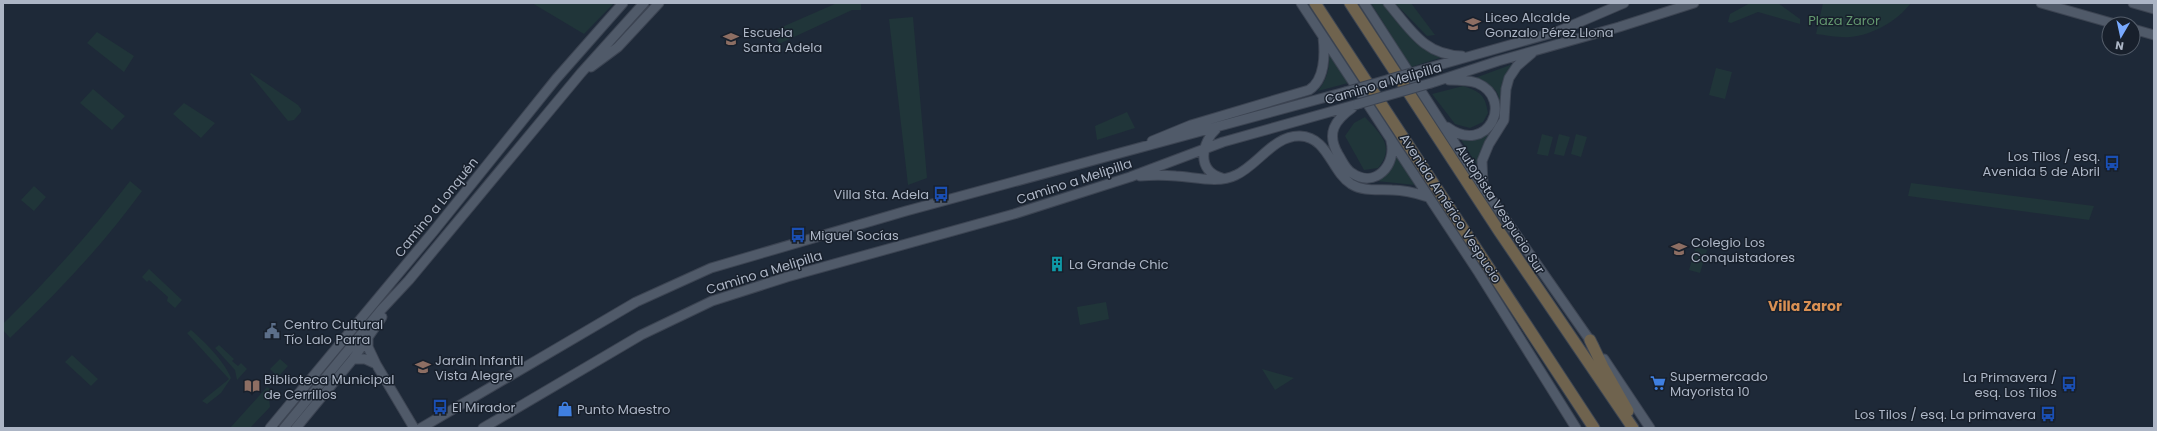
<svg xmlns="http://www.w3.org/2000/svg" width="2157" height="431" font-family="Poppins,sans-serif">
  <style>
    .green { fill: #203539 }
    .lines { fill: none; stroke-linecap: round; stroke-linejoin: round }
    .major-casing { stroke: #3c4452; stroke-width: 11 }
    .highway-casing { stroke: #3d4552; stroke-width: 13 }
    .major { stroke: #505a69; stroke-width: 9 }
    .highway { stroke: #6f634e; stroke-width: 11 }
    .major-bridge-casing { stroke: #3c4452; stroke-width: 11; stroke-linecap: butt }
    .major-bridge { stroke: #505a69; stroke-width: 9 }
    .labels { text-anchor: middle; stroke-width: 3; stroke-linejoin: round; paint-order: stroke }
    .poi-label { font-size: 13px; fill: #acb5c5; stroke: #18202c; text-anchor: start }
    .park-label { font-size: 13px; fill: #63976f; stroke: #18202c }
    .street-label { font-size: 13px; fill: #acb5c5; stroke: #18202c }
    .neighbourhood-label { font-size: 14px; font-weight: bold; fill: #d99053; stroke: #18202c }
  </style>
  <rect width="100%" height="100%" fill="#1e2938"/>
  <!-- green -->
  <path class="green" d="M532,3H614L584,34Z
    M837,3H861V10H852L779,44L773,31Z
    M1371,3H1383C1401,24 1417,46 1443,57L1411,67Z
    M1395,3H1411L1435,35L1427,36Z
    M1750,3H1778L1800,19V24L1758,12L1731,23L1728,22L1730,14Z
    M1823,3H1911C1897,21 1873,35 1850,37C1839,38 1826,35 1816,34Z
    M913,17L927,178L908,185L889,19Z
    M97,32L134,56L124,72L87,43Z
    M1329,53L1348,83L1318,91C1327,79 1330,69 1329,53Z
    M1513,64L1502,117L1479,168L1460,138L1494,125C1503,98 1503,89 1475,78Z
    M1716,68L1732,72L1725,99L1709,95Z
    M251,73L298,105L301,109V112L294,120L288,121L250,74Z
    M1463,86C1480,92 1485,94 1488,113L1483,122L1470,128L1455,124L1432,94Z
    M93,89L125,116L112,130L80,103Z
    M184,103L215,123L201,138L173,114Z
    M1127,112L1135,128L1097,140L1095,126Z
    M1365,117C1380,134 1396,146 1378,168L1364,170L1345,136L1354,123Z
    M1542,134L1553,137L1548,156L1537,154Z
    M1559,134L1570,137L1564,156L1554,154Z
    M1576,134L1587,137L1581,157L1571,154Z
    M1395,154L1415,185L1367,180C1386,176 1390,175 1395,154Z
    M130,181L142,191C103,245 58,292 10,338L3,330V324C49,279 91,232 130,181Z
    M1911,183L2094,206L2089,220L1908,196Z
    M34,186L46,197L34,211L21,200Z
    M1696,247L1707,250L1700,273L1689,270Z
    M149,269L182,300L175,308L167,301L168,297L149,280L147,282L142,277Z
    M1106,302L1109,319L1080,325L1077,307Z
    M191,330C205,342 224,361 231,378L221,393L207,404L202,401L229,379L187,333Z
    M219,345L234,359L232,361L238,366L241,363L247,369L237,380L235,370L215,348Z
    M72,355L98,379L91,386L65,362Z
    M280,359L288,366L278,377L270,369Z
    M1262,369L1294,378L1275,390Z
    M267,387L276,393L269,397L270,407L250,428H230Z"/>
  <g class="lines">
    <defs>
      <path id="major" d="M1301,3L1479,273L1576,428
        M1364,3L1485,190L1594,346
        M1388,3C1411,30 1424,55 1462,56
        M2041,3L2115,24
        M2133,3L2154,9
        M2133,29L2154,35
        M591,67L618,47L659,3
        M1418,71L1559,31L1624,3
        M1431,83L1498,61L1619,27L1694,3
        M1352,108C1335,120 1326,133 1338,154C1342,160 1345,169 1352,173C1375,189 1397,165 1391,141
        M1447,127C1488,157 1515,99 1477,83C1468,80 1458,80 1449,80
        M1217,128C1201,143 1196,171 1222,178
        M1152,141L1191,125L1309,90C1325,80 1325,54 1323,37
        M1140,176C1152,175 1164,175 1176,176C1195,177 1218,184 1236,175C1258,165 1274,135 1300,136C1328,137 1331,171 1351,184C1364,192 1378,189 1392,190C1405,190 1416,193 1428,197
        M1483,184L1482,161L1489,144L1504,120L1506,89L1509,78L1517,66L1532,53
        M368,338V347L376,364
        M353,359H365L376,364L414,428
        M1604,359L1650,428
        M270,428L433,232L556,79L623,3
        M284,428L381,310L409,280L581,73L644,3
        M296,428L353,359L382,317
        M421,428L636,302L711,268L906,211L1345,92
        M483,428L641,335L712,301L787,277L1014,214L1130,177L1223,142L1358,104"/>
      <path id="highway" d="M1315,3L1594,428
        M1350,3L1499,231L1633,428
        M1590,340L1603,367L1628,411"/>
    </defs>
    <!-- major casing -->
    <use href="#major" class="major-casing"/>
    <!-- highway casing -->
    <use href="#highway" class="highway-casing"/>
    <!-- major -->
    <use href="#major" class="major"/>
    <!-- highway -->
    <use href="#highway" class="highway"/>
    <defs>
      <path id="major-bridge" d="M1345,92L1418,71
        M1358,104L1431,83"/>
    </defs>
    <!-- major-bridge casing -->
    <use href="#major-bridge" class="major-bridge-casing"/>
    <!-- major-bridge -->
    <use href="#major-bridge" class="major-bridge"/>
  </g>
  <!-- icons -->
  <defs>
    <symbol id="school-bare" viewBox="-9 -9 18 18"><path d="M0-5L7-2L0 1L-7-2ZM-4 1L0 2.5L4 1V4Q0 6-4 4Z" fill="#8d6e63" stroke="#18202c" stroke-width="2.5" paint-order="stroke"/></symbol>
    <symbol id="bus-bare" viewBox="-9 -9 18 18"><path d="M-5-6H5V4H4V6H2V4H-2V6H-4V4H-5ZM-3.5-4V0h7V-4ZM-3.5 1.2v1.5H-2V1.2ZM2 1.2v1.5H3.5V1.2Z" fill="#1a4fb4" stroke="#18202c" stroke-width="2.5" paint-order="stroke"/></symbol>
    <symbol id="building-bare" viewBox="-9 -9 18 18"><path d="M-4-6H4V6H1V3H-1V6H-4ZM-2.5-4.3h1.7v1.8h-1.7ZM.8-4.3h1.7v1.8H.8ZM-2.5-1h1.7V.8h-1.7ZM.8-1h1.7V.8H.8Z" fill="#0f9aa8" stroke="#18202c" stroke-width="2.5" paint-order="stroke"/></symbol>
    <symbol id="civic-bare" viewBox="-9 -9 18 18"><path d="M-.6-6.5H3V-4.5H.6V-3L4-1V1h2V6H-6V1h2V-1L-.6-3ZM-1.2 2.5V6h2.4V2.5Z" fill="#5c6f8a" stroke="#18202c" stroke-width="2.5" paint-order="stroke"/></symbol>
    <symbol id="supermarket-bare" viewBox="-9 -9 18 18"><path d="M-6-5.5h2.5l.6 2H6L4.5 2H-2.5L-4.4-4H-6ZM-1.5 3.2a1.3 1.3 0 1 0 .1 0ZM3 3.2a1.3 1.3 0 1 0 .1 0Z" fill="#3f7fe0" stroke="#18202c" stroke-width="2.5" paint-order="stroke"/></symbol>
    <symbol id="library-bare" viewBox="-9 -9 18 18"><path d="M-6-4Q-3-5.5-.7-3.5V5Q-3 3-6 4ZM6-4Q3-5.5 .7-3.5V5Q3 3 6 4Z" fill="#8d6e63" stroke="#18202c" stroke-width="2.5" paint-order="stroke"/></symbol>
    <symbol id="shop-bare" viewBox="-9 -9 18 18"><path d="M-5-2.5h2.3a2.7 3.5 0 0 1 5.4 0H5L5.5 6h-11ZM-1.5-2.5h3a1.5 2.3 0 0 0-3 0Z" fill="#3f7fe0" stroke="#18202c" stroke-width="2.5" paint-order="stroke"/></symbol>
  </defs>
  <g fill-rule="evenodd">
    <use href="#school-bare" x="1462" y="13" width="22" height="22"/>
    <use href="#school-bare" x="720" y="28" width="22" height="22"/>
    <use href="#bus-bare" x="2101" y="152" width="22" height="22"/>
    <use href="#bus-bare" x="930" y="183" width="22" height="22"/>
    <use href="#bus-bare" x="787" y="224" width="22" height="22"/>
    <use href="#school-bare" x="1668" y="238" width="22" height="22"/>
    <use href="#building-bare" x="1046" y="253" width="22" height="22"/>
    <use href="#civic-bare" x="261" y="320" width="22" height="22"/>
    <use href="#school-bare" x="412" y="356" width="22" height="22"/>
    <use href="#supermarket-bare" x="1647" y="372" width="22" height="22"/>
    <use href="#bus-bare" x="2058" y="373" width="22" height="22"/>
    <use href="#library-bare" x="241" y="375" width="22" height="22"/>
    <use href="#bus-bare" x="429" y="396" width="22" height="22"/>
    <use href="#shop-bare" x="554" y="398" width="22" height="22"/>
    <use href="#bus-bare" x="2037" y="403" width="22" height="22"/>
  </g>
  <g class="labels">
    <!-- poi labels -->
    <g class="poi-label">
      <text x="1485" y="22">Liceo Alcalde<tspan x="1485" dy="15">Gonzalo Pérez Llona</tspan></text>
      <text x="743" y="37">Escuela<tspan x="743" dy="15">Santa Adela</tspan></text>
      <text x="2100" y="161" text-anchor="end">Los Tilos / esq.<tspan x="2100" dy="15">Avenida 5 de Abril</tspan></text>
      <text x="929" y="199" text-anchor="end">Villa Sta. Adela</text>
      <text x="810" y="240">Miguel Socías</text>
      <text x="1691" y="247">Colegio Los<tspan x="1691" dy="15">Conquistadores</tspan></text>
      <text x="1069" y="269">La Grande Chic</text>
      <text x="284" y="329">Centro Cultural<tspan x="284" dy="15">Tío Lalo Parra</tspan></text>
      <text x="435" y="365">Jardin Infantil<tspan x="435" dy="15">Vista Alegre</tspan></text>
      <text x="1670" y="381">Supermercado<tspan x="1670" dy="15">Mayorista 10</tspan></text>
      <text x="2057" y="382" text-anchor="end">La Primavera /<tspan x="2057" dy="15">esq. Los Tilos</tspan></text>
      <text x="264" y="384">Biblioteca Municipal<tspan x="264" dy="15">de Cerrillos</tspan></text>
      <text x="452" y="412">El Mirador</text>
      <text x="577" y="414">Punto Maestro</text>
      <text x="2036" y="419" text-anchor="end">Los Tilos / esq. La primavera</text>
    </g>
    <!-- park labels -->
    <g class="park-label">
      <text x="1844" y="25">Plaza Zaror</text>
    </g>
    <!-- street labels -->
    <g class="street-label">
      <text transform="translate(1383 83) rotate(-16)" y="5">Camino a Melipilla</text>
      <text transform="translate(1074 181) rotate(-18)" y="5">Camino a Melipilla</text>
      <text transform="translate(436 207) rotate(-51)" y="5">Camino a Lonquén</text>
      <text transform="translate(1451 208) rotate(57)" y="5">Avenida Américo Vespucio</text>
      <text transform="translate(1501 209) rotate(57)" y="5">Autopista Vespucio Sur</text>
      <text transform="translate(764 272) rotate(-17)" y="5">Camino a Melipilla</text>
    </g>
    <!-- neighbourhood labels -->
    <g class="neighbourhood-label">
      <text x="1805" y="311">Villa Zaror</text>
    </g>
  </g>
  <!-- border -->
  <rect width="2157" height="431" fill="none" stroke="#acb5c5" stroke-width="8"/>
  <!-- north arrow -->
  <g transform="translate(2121 36) rotate(189)"><circle r="19" fill="#18202c" stroke="#535c69"/>
  <path d="M0-3L7 15L0 10L-7 15Z" fill="#78a9fe"/>
  <text y="-6" font-size="11" font-weight="bold" text-anchor="middle" fill="#acb5c5">N</text>
  </g>
</svg>
